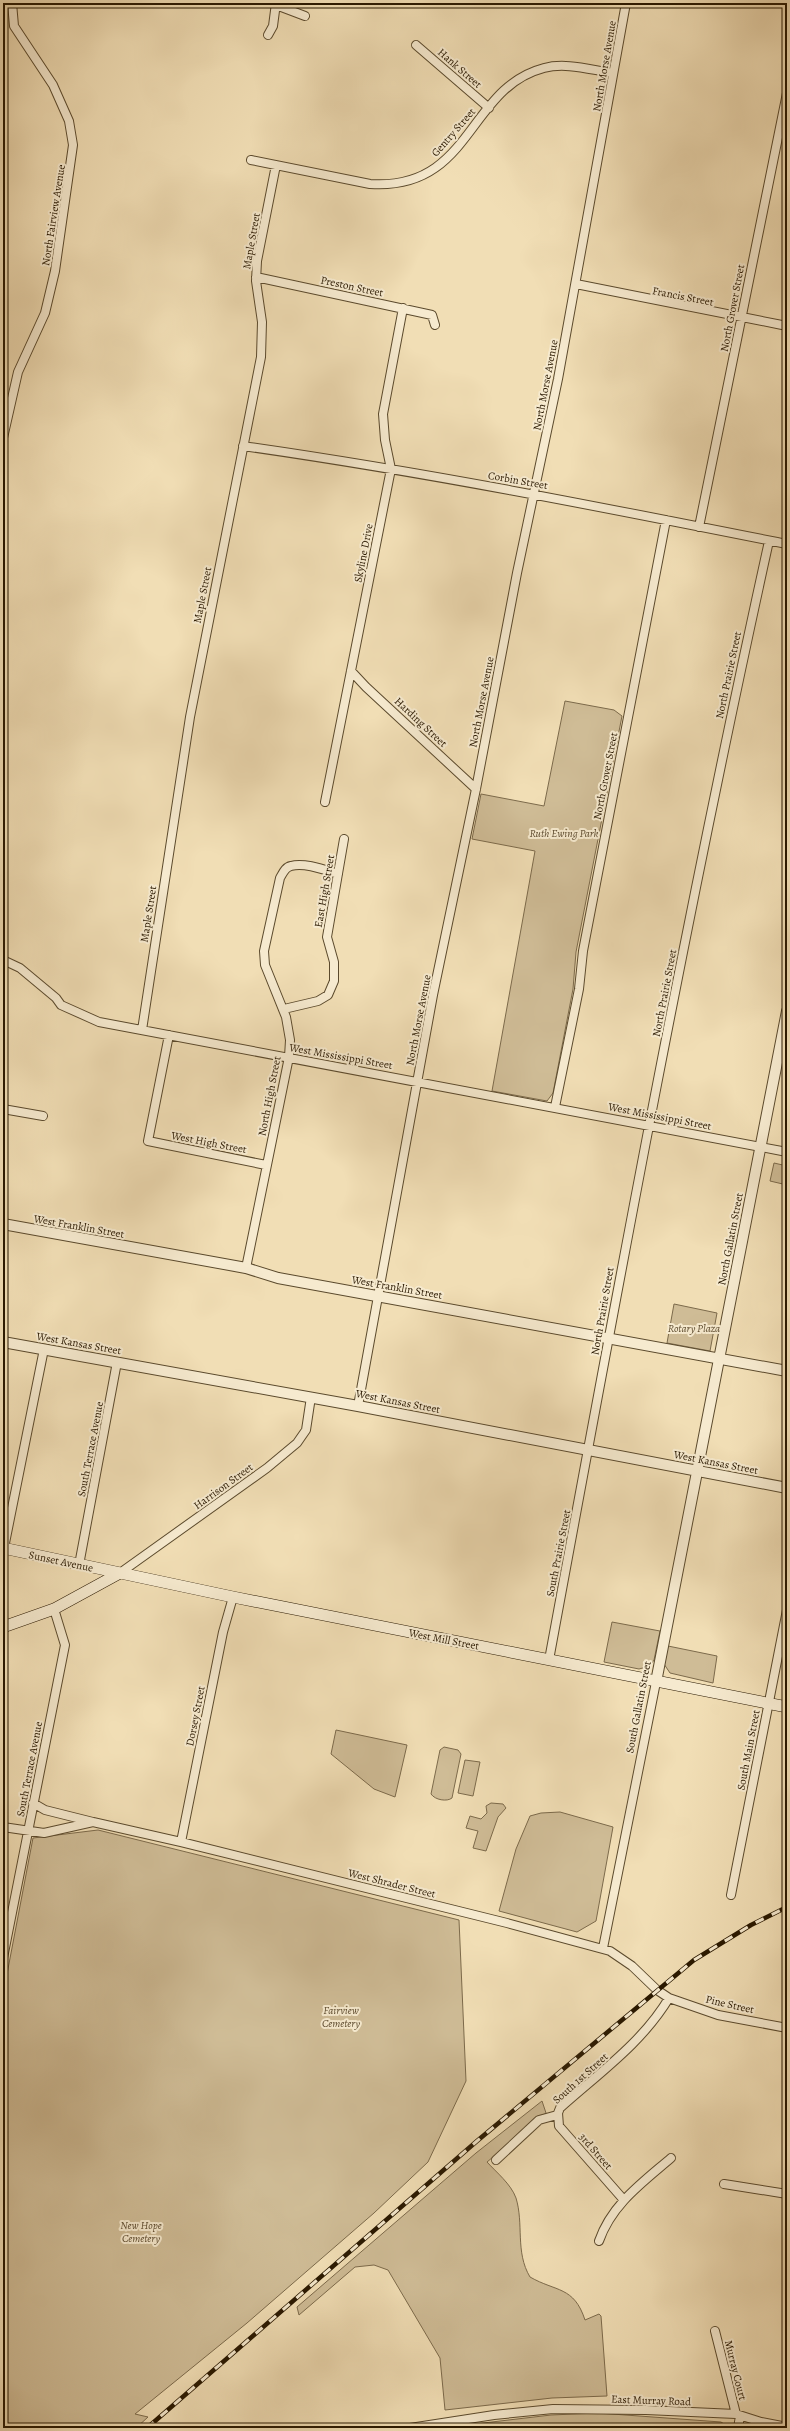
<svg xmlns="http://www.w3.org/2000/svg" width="790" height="2431" font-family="Alegreya,serif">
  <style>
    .green { fill: #cfbc96; stroke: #7c6a4b }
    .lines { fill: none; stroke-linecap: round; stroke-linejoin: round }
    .minor-casing { stroke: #5b4a2d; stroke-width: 10 }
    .tertiary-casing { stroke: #5b4a2d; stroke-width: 12 }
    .secondary-casing { stroke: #291800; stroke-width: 12 }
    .minor { stroke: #f6eacf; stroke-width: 8 }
    .tertiary { stroke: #f6eacf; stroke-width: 10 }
    .secondary { stroke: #f6eacf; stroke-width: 11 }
    .rail-casing { stroke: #291800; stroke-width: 4.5 }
    .rail { stroke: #f6eacf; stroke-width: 3; stroke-dasharray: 9; stroke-linecap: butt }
    .labels { text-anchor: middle; stroke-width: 4; stroke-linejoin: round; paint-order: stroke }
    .street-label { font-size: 11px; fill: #291800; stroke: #f6eacf }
    .park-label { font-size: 11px; font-style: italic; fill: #5b492d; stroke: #f6eacf }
  </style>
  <rect width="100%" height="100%" fill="#f1deb5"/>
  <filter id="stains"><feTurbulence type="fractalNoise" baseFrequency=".005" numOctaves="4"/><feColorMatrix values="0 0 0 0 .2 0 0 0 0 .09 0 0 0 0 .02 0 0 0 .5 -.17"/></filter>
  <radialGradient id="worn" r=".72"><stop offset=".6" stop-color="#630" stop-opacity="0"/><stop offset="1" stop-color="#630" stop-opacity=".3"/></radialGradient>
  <!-- green -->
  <path class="green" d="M565,701L614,710L622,716L576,952L573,989L553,1093L547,1101L492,1091L535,851L472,839L481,794L544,806Z
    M774,1163L787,1166V1185L770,1181Z
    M674,1304L717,1313L710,1351L667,1343Z
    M612,1622L660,1631L654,1660L650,1666L639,1669L604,1662Z
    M668,1646L717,1656L713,1683L670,1673L664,1664Z
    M336,1730L407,1745L395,1797L374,1789L331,1754Z
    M444,1747L458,1750L461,1754L452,1798C447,1802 435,1800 431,1794L440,1750Z
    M465,1760L480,1762L473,1796L458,1793Z
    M491,1803L503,1804L506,1808L498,1817L486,1851L473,1848L478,1831L466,1828L470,1816L481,1819L487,1813L486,1806Z
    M560,1812L613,1827L596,1921L577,1932L499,1911L516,1849L530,1816L541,1813Z
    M98,1830L459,1920L466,2081L428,2162L374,2213L247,2323L135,2414L148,2417L136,2428H3V1995L33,1838Z
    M542,2101L546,2113L487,2162C496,2172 511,2184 516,2198C524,2224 515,2252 530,2277C556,2292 574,2286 585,2320L599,2314L601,2316L607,2396L552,2398L445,2410L440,2358L388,2270L374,2265L355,2267L299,2315L297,2307L476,2153Z
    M598,2413L721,2422L730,2428H441L551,2415Z"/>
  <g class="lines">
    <defs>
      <path id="minor" d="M276,5L305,16
        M268,35L273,26L276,3
        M416,45L489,108
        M251,160L370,184C472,191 467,88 544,68C566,62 591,70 613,73
        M256,277L432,315L435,325
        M576,284L787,326
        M3,438L18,372L45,313L55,271L73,145L69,121L53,85L14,26L12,3
        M243,446C426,472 606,508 787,544
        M699,527L787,93
        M351,671L366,687L476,789
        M325,802L391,469L385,440L383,414L403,308
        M3,960L20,968L56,998L61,1005L99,1022L787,1152
        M284,1009L318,1001L328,995L334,981V962L327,937L344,839
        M142,1030L190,717L261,357L262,322L256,281L257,261L276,165
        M169,1035L148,1141L266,1165
        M555,1107L579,989L583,951L666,520
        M3,1109L43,1116
        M246,1268L289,1057L290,1040L286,1017L265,965L264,951L280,878C283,873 285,867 291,866C304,862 325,870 338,874
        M358,1406L433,995L476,789L517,573L558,379L626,3
        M4,1548L44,1349
        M79,1565L117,1362
        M120,1573L267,1468L297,1443L306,1430L311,1397
        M549,1660C618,1286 687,912 769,541
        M33,1803L45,1810L93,1822
        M3,1827L44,1833L93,1822L181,1842L507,1923L610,1951L632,1966L657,1990L669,1998L718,2015L787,2028
        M181,1842L223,1632L233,1597
        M731,1895L787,1610
        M603,1948L656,1682
        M3,1958L65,1645L54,1609
        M496,2160L539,2120L557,2115
        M724,2184L787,2194
        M623,2199L559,2126L558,2113L560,2108C599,2073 642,2043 669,1998
        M599,2241C612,2204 642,2183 671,2158
        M715,2331L736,2414
        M410,2428L494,2415L553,2409L646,2410L736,2414L761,2422L787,2427
        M738,2428L740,2416"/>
      <path id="tertiary" d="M3,1224L246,1268L278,1278L787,1371
        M3,1342L358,1406L787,1488
        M656,1682L787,1011"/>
      <path id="secondary" d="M3,1548L233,1597L787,1707
        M3,1627L54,1609L120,1573"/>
    </defs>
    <!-- minor casing -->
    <use href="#minor" class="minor-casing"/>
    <!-- tertiary casing -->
    <use href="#tertiary" class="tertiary-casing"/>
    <!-- secondary casing -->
    <use href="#secondary" class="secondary-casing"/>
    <!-- minor -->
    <use href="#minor" class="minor"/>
    <!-- tertiary -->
    <use href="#tertiary" class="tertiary"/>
    <!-- secondary -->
    <use href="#secondary" class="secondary"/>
    <defs>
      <path id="rail" d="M147,2428L477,2141L694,1960L751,1925L787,1907"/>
    </defs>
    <!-- rail casing -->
    <use href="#rail" class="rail-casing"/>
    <!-- rail -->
    <use href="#rail" class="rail"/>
  </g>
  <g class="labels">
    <!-- street labels -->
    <g class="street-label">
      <text transform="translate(604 66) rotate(-80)" y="4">North Morse Avenue</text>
      <text transform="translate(460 68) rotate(41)" y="4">Hank Street</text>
      <text transform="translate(453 132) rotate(-49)" y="4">Gentry Street</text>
      <text transform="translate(53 215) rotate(-81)" y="4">North Fairview Avenue</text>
      <text transform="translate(251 241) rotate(-80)" y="4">Maple Street</text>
      <text transform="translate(352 286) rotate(12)" y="4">Preston Street</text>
      <text transform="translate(683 296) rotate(11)" y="4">Francis Street</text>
      <text transform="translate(732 308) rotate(-79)" y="4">North Grover Street</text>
      <text transform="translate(545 385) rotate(-79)" y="4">North Morse Avenue</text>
      <text transform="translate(518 480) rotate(10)" y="4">Corbin Street</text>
      <text transform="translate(363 553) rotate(-79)" y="4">Skyline Drive</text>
      <text transform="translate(202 595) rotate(-79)" y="4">Maple Street</text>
      <text transform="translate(728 675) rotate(-78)" y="4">North Prairie Street</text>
      <text transform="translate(481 702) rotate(-79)" y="4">North Morse Avenue</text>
      <text transform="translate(421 722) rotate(43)" y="4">Harding Street</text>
      <text transform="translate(605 776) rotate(-79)" y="4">North Grover Street</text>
      <text transform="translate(324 891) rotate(-80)" y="4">East High Street</text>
      <text transform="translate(148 914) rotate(-81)" y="4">Maple Street</text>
      <text transform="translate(664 993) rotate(-79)" y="4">North Prairie Street</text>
      <text transform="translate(418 1020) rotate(-79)" y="4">North Morse Avenue</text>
      <text transform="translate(341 1056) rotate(10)" y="4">West Mississippi Street</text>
      <text transform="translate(269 1096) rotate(-79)" y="4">North High Street</text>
      <text transform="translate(660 1116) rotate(11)" y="4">West Mississippi Street</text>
      <text transform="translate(209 1142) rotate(11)" y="4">West High Street</text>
      <text transform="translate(79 1226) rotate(10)" y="4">West Franklin Street</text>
      <text transform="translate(730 1239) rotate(-79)" y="4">North Gallatin Street</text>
      <text transform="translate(397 1287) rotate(10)" y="4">West Franklin Street</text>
      <text transform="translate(602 1311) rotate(-80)" y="4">North Prairie Street</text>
      <text transform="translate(79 1343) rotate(10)" y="4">West Kansas Street</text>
      <text transform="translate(398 1401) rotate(11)" y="4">West Kansas Street</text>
      <text transform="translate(90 1449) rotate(-79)" y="4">South Terrace Avenue</text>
      <text transform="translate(716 1462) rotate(11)" y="4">West Kansas Street</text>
      <text transform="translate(223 1486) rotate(-36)" y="4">Harrison Street</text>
      <text transform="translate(558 1553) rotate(-79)" y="4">South Prairie Street</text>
      <text transform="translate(61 1561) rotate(12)" y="4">Sunset Avenue</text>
      <text transform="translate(444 1639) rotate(11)" y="4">West Mill Street</text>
      <text transform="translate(638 1707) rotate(-79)" y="4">South Gallatin Street</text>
      <text transform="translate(195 1716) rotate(-79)" y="4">Dorsey Street</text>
      <text transform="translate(748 1750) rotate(-79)" y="4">South Main Street</text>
      <text transform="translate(29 1769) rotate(-79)" y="4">South Terrace Avenue</text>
      <text transform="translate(392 1883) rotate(14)" y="4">West Shrader Street</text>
      <text transform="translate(730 2004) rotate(13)" y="4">Pine Street</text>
      <text transform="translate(580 2078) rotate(-42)" y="4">South 1st Street</text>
      <text transform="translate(596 2151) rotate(49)" y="4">3rd Street</text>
      <text transform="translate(736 2370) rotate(76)" y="4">Murray Court</text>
      <text transform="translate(651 2400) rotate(2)" y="4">East Murray Road</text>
    </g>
    <!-- park labels -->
    <g class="park-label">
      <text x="564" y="837">Ruth Ewing Park</text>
      <text x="694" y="1332">Rotary Plaza</text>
      <text x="341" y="2014">Fairview<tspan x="341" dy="13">Cemetery</tspan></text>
      <text x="141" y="2229">New Hope<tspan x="141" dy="13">Cemetery</tspan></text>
    </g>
  </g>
  <!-- margin -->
  <rect width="790" height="2431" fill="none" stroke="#f1deb5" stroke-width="16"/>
  <rect x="4" y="4" width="782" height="2423" fill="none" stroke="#291800" stroke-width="2"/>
  <rect x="8" y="8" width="774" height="2415" fill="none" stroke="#291800"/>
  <rect width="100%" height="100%" filter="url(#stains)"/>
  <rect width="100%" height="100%" fill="url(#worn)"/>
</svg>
